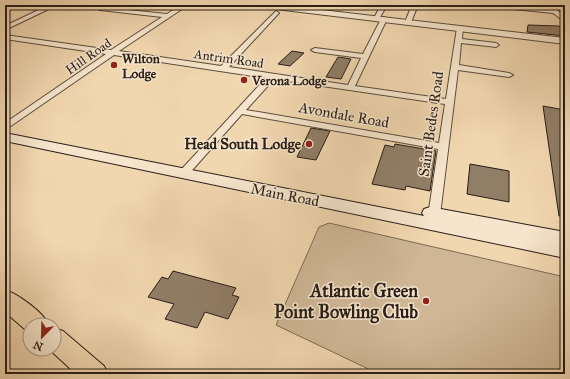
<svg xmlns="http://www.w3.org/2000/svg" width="570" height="379" font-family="'IM FELL Great Primer',serif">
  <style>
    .green { fill: #cfb796; stroke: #7c6a56 }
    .building { fill: #917e67; stroke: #281d17 }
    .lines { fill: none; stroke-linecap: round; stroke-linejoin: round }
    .minor-casing { stroke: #5a4c3d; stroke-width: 2 }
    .tertiary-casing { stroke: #5a4c3d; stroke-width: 2 }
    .secondary-casing { stroke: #281d17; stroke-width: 2 }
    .primary-casing { stroke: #281d17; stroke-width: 2 }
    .minor { fill: #f6e5cc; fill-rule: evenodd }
    .tertiary { fill: #f6e5cc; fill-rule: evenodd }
    .secondary { fill: #f6e5cc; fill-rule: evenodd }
    .primary { fill: #f1d7b0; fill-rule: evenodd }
    .poi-dot { fill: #8f2418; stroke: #f6e5cc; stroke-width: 1.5 }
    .labels { text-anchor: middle; stroke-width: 3; stroke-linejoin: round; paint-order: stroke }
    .far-street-label { font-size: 13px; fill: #281d17; stroke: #f6e5cc }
    .far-poi-label { font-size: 13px; font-weight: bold; fill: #281d17; stroke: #f6e5cc; text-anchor: start }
    .street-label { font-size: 15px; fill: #281d17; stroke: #f6e5cc }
    .poi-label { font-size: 15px; font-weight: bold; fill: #281d17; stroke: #f6e5cc; text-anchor: end }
    .near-poi-label { font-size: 18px; font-weight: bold; fill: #281d17; stroke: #f6e5cc; text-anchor: end }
  </style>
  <rect width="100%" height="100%" fill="#f1d7b0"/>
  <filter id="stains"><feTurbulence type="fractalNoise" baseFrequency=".005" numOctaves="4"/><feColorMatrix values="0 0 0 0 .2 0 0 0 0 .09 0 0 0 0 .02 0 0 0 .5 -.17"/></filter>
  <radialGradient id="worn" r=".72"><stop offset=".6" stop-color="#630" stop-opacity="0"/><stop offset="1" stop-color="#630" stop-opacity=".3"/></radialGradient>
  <!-- green -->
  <path class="green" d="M329,223L565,277V374H379L276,325L319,227Z"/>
  <!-- building -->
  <path class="building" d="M528,25L559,26L565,31V36L527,32Z
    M292,51L304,53L290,66L278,64Z
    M338,57L351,59L341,79L326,77Z
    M543,106L565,110V216H559Z
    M311,128L330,131L316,160L297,157Z
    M395,144L436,151L430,191L406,186L405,190L372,184L385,145L394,147Z
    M470,164L509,171V202L467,194Z
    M173,271L236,288L232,295L239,297L228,319L205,312L197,328L165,319L174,304L148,297L162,277L168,279Z"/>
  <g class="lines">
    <defs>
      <path id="minor" d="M14,5L5,10V6Z
        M49,5H57L5,30V26Z
        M181,5H188L119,51L221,66L276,11L279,13L278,14L229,67L348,85L361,58L315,52L311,50L315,48L363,54L381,19L384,17L387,19L355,86L446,99L457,28L460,26L463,28L462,39L496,43L499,45L496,47L461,43L459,65L509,73L513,75L509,77L458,70L439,223L437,226H429L427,223L438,149L242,114L187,176H179L178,174L179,172L266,78L114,55L5,130V123L106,54L5,39V35L111,50L162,17L100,10L98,9V7L167,14ZM274,79L445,104L439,143L246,110Z
        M381,5H387L379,19H375L374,18Z
        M412,5H418L411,22L406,23L405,22Z
        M489,5H511L548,9L547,5H551L565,17V22L553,13L492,7Z"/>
      <path id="tertiary" d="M255,5H278L565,38V44L259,7Z"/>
      <path id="secondary" d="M5,133L424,216L422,213L424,209L430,207L565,232V244L540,240L565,244V258L5,141Z"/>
      <path id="primary" d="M5,290C18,294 43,312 49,325H30V333L28,332L5,312Z
        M54,328L63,331L104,366L108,374H76L49,349H54Z"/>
    </defs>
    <!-- minor casing -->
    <use href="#minor" class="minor-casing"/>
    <!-- tertiary casing -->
    <use href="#tertiary" class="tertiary-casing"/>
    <!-- secondary casing -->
    <use href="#secondary" class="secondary-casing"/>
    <!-- primary casing -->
    <use href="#primary" class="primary-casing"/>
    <!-- minor -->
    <use href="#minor" class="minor"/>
    <!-- tertiary -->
    <use href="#tertiary" class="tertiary"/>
    <!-- secondary -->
    <use href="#secondary" class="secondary"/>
    <!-- primary -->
    <use href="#primary" class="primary"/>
  </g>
  <!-- markers -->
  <g class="poi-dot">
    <circle cx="114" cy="65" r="4"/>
    <circle cx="244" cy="80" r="4"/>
    <circle cx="309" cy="144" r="4"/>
    <circle cx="426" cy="301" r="4"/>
  </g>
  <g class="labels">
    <!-- far-street labels -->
    <g class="far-street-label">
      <text transform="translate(88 56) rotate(-35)" y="5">Hill Road</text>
      <text transform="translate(229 58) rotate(8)" y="5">Antrim Road</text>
    </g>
    <!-- far-poi labels -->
    <g class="far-poi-label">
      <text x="122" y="63">Wilton<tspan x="122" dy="15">Lodge</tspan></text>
      <text x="252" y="85">Verona Lodge</text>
    </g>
    <!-- street labels -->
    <g class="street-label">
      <text transform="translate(344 115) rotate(10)" y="5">Avondale Road</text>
      <text transform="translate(431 124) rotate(-82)" y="5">Saint Bedes Road</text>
      <text transform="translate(285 195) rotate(11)" y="5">Main Road</text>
    </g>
    <!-- poi labels -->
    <g class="poi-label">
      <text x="301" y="149">Head South Lodge</text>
    </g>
    <!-- near-poi labels -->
    <g class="near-poi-label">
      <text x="418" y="297">Atlantic Green<tspan x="418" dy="21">Point Bowling Club</tspan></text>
    </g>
  </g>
  <!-- margin -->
  <rect width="570" height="379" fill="none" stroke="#f1d7b0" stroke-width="20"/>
  <rect x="6" y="6" width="558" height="367" fill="none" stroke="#281d17" stroke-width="2"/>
  <rect x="10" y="10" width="550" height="359" fill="none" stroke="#281d17"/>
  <!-- north arrow -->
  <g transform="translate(42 337) rotate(203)"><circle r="19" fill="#f6e5cc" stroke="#a49584"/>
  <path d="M0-3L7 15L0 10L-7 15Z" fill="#8f2418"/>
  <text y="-6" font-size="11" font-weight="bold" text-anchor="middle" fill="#281d17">N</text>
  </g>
  <rect width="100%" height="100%" filter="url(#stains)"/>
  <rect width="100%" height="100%" fill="url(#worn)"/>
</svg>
